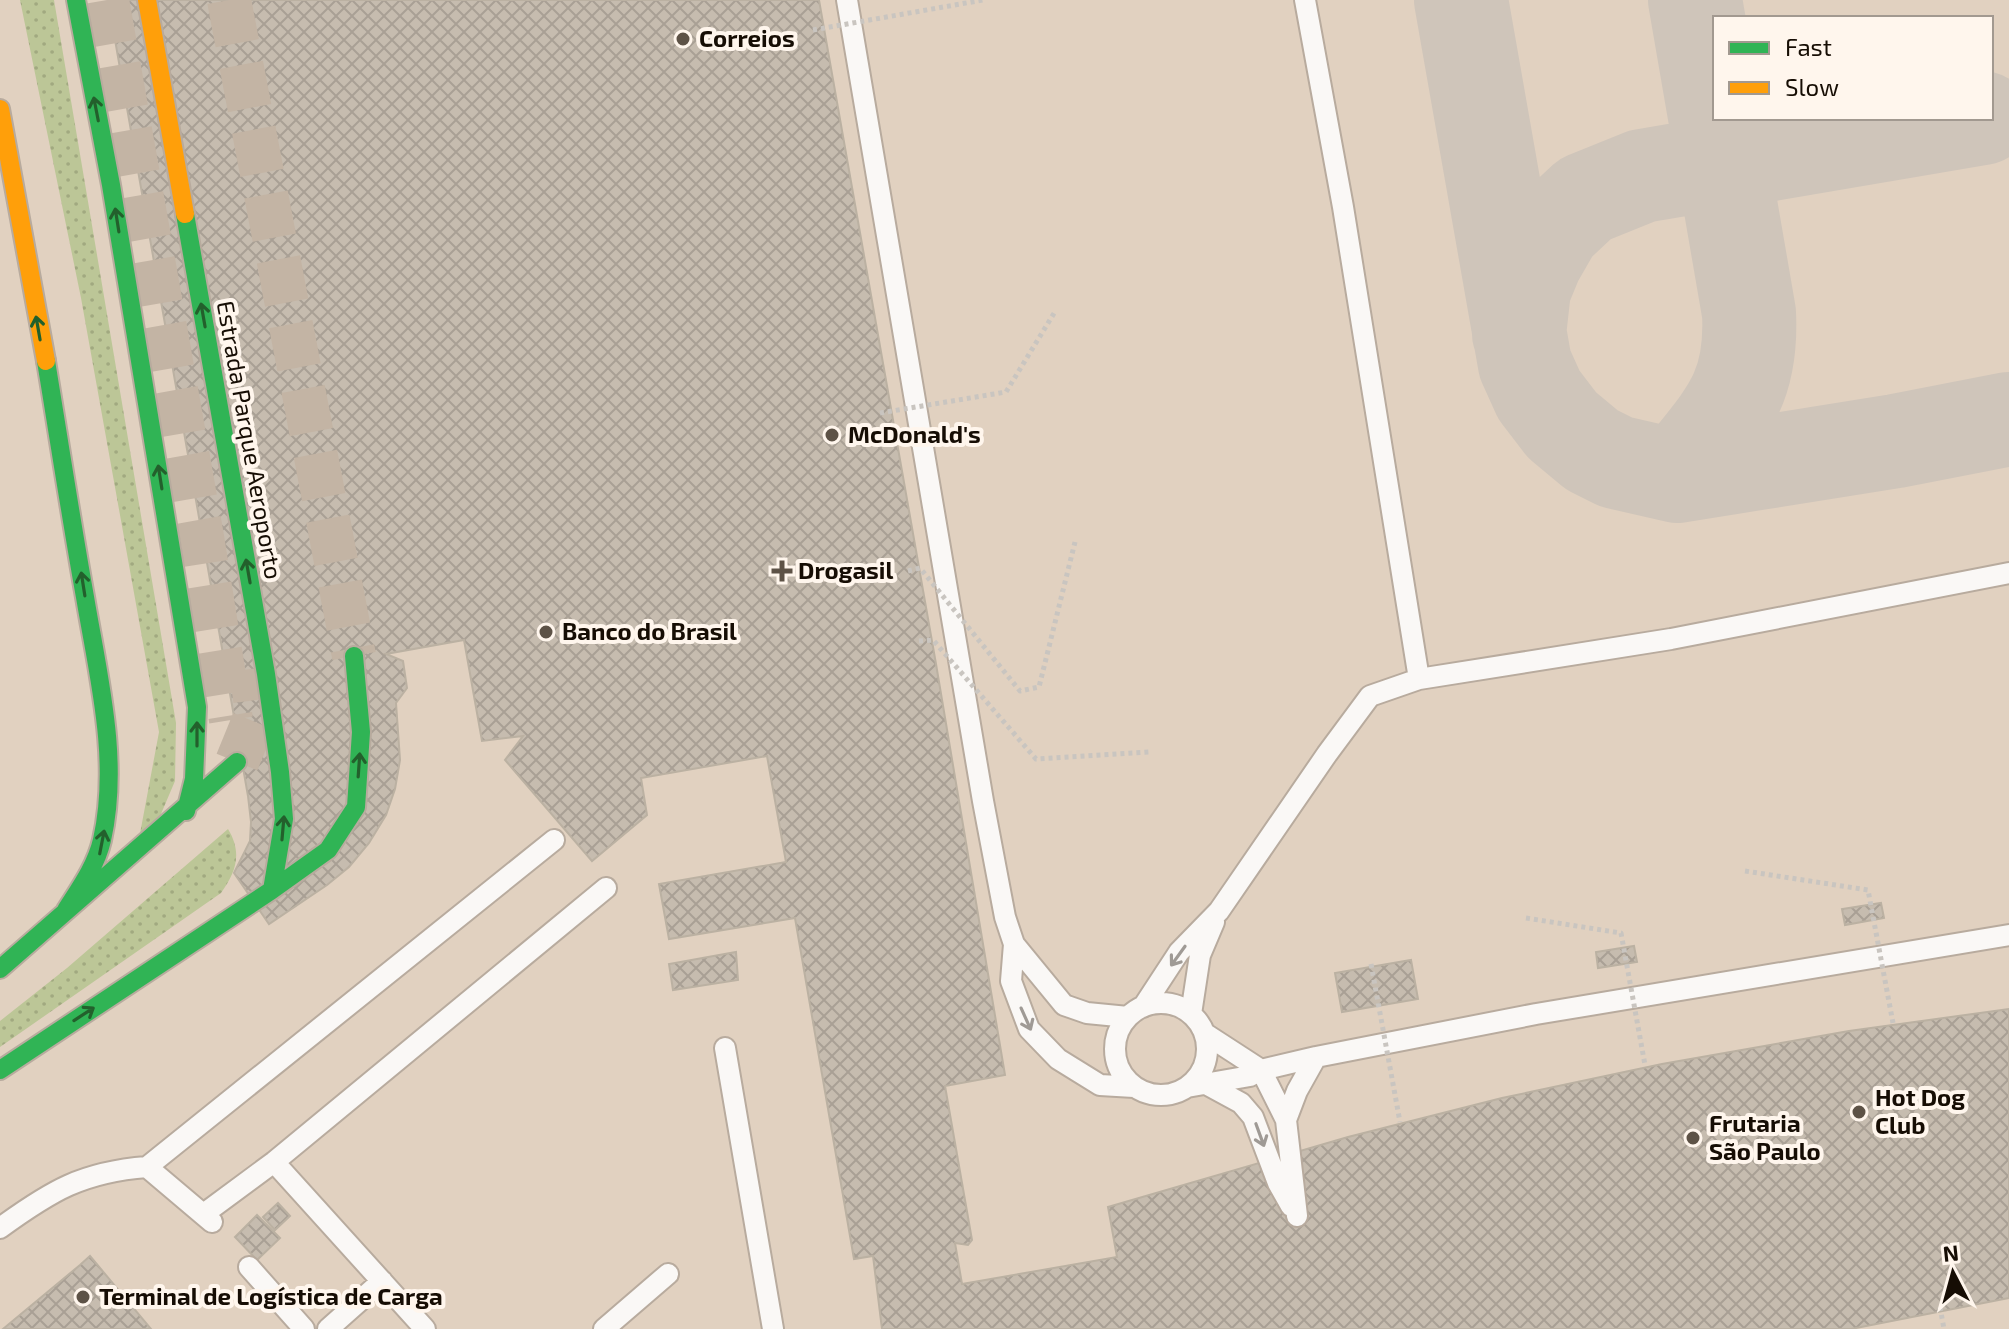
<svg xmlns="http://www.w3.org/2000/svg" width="2009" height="1329" font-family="'Exo 2',sans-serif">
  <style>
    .grass { fill: url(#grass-dots) }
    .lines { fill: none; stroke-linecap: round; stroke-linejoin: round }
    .taxiway { stroke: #cfc5ba; stroke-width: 94 }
    .building { fill: url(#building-cross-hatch); stroke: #bbb1a2; stroke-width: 2 }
    .secondary-tunnel { stroke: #c3b4a4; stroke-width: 44; stroke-dasharray: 44 22; stroke-linecap: butt }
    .lane-casing { stroke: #b8ab9e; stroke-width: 24 }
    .fast-casing { stroke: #b8ab9e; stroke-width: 22 }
    .slow-casing { stroke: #b8ab9e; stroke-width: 22 }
    .path { stroke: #c9c5c0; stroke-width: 5; stroke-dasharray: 4 4; stroke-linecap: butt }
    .lane { stroke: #faf8f6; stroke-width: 20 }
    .fast { stroke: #30b455; stroke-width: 18 }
    .slow { stroke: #ff9f0a; stroke-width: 18 }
    .path-bridge { stroke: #c9c5c0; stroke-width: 5; stroke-dasharray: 4 4; stroke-linecap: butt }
    .oneway { stroke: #23602c }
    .oneway2 { stroke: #9f9a95 }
    .poi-dot { fill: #5d5246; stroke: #fff6ed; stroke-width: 3 }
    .labels { text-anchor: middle; stroke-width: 8; stroke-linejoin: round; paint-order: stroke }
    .poi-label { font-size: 24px; font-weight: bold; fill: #160d04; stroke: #fff6ed; text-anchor: start }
    .street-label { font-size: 24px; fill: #160d04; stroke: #fff6ed }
  </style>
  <defs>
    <pattern id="grass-dots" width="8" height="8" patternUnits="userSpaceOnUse" patternTransform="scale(2)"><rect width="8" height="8" fill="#bcc697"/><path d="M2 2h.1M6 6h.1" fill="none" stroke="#a1a980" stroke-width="1.8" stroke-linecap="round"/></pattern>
    <pattern id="building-cross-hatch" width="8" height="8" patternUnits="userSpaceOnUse" patternTransform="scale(2)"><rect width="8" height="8" fill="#c6bcaf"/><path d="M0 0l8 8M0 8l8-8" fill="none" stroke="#a9a095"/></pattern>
  </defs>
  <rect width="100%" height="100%" fill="#e1d1c0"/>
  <!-- grass -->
  <path class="grass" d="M20,0H54L176,723L175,781L155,828L139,839L159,732L81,298Z
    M228,829C242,852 237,871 221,893L0,1047V1021L67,968Z"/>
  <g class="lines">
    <!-- taxiway -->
    <path class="taxiway" d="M1461,0L1525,364L1539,395L1562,425L1592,450L1616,462L1677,476L1896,441L2009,419
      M1519,334L1524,289L1536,260L1555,227L1585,199L1642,176L1983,118
      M1677,476C1723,417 1753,393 1749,313L1695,0"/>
  </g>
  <!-- building -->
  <path class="building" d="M108,0H819L936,664L1005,1075L945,1086L972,1240L968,1245L955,1243L962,1284L1117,1257L1108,1207L1348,1137L1502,1098L1662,1064L1849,1031L2009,1009V1298L1851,1329H882L873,1256L854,1259L795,918L669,939L659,884L786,862L767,756L641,778L647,815L592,861L505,760L523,736L482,741L464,640L386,654L403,661L407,688L396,703L400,760L395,789L386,815L369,843L349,867L327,885L269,924L234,873L250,841L251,822L248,796Z
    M1881,903L1884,918L1845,925L1842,909Z
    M1634,946L1637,962L1598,968L1596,952Z
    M736,952L738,980L673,990L669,964Z
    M1411,960L1418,999L1342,1012L1335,973Z
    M278,1203L290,1216L275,1230L263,1217Z
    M257,1215L280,1238L257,1260L235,1237Z
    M90,1256L151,1329H3L80,1265Z"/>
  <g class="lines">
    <!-- secondary-tunnel -->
    <path class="secondary-tunnel" d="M107,0L202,537L231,720
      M229,0L354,656
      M237,762L257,713L251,669"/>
    <defs>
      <path id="lane" d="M847,0L983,801L1005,917L1014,944L1064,1005L1087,1013L1128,1017
        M1305,0L1343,207L1419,679L1671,639L2009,573
        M1014,944L1011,981L1029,1029L1058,1059L1100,1085L1134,1087
        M1115 1049a46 46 0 1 1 92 0a46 46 0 1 1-92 0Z
        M1143,1007L1179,952L1219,911L1327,754L1370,696L1419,679
        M1191,1014L1200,955L1214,922
        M1204,1033L1261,1070L1286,1120L1297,1216
        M725,1048L773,1329
        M1206,1084L1241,1103L1253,1117L1278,1183L1291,1206
        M1187,1087L1250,1076L1261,1070L1316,1057L1536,1014L2009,935
        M1286,1120L1297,1091L1316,1057
        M274,1162L425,1329
        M147,1167L212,1222
        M205,1213L274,1162L606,888
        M0,1228C51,1191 82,1172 147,1167L554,840
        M249,1267L304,1329
        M328,1329L382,1281
        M604,1329L668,1274"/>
      <path id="fast" d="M76,0L111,185L197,707L194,779L186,811
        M46,361C59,440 71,519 85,597C98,675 120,760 102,840C96,866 80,888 66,910
        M272,890L328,850L356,807L361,732L354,656
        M0,969L237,762
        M0,1070L272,890L284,819L280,772L266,674L185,214"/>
      <path id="slow" d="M147,0L185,214
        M0,109L46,361"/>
    </defs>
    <!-- lane casing -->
    <use href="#lane" class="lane-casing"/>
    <!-- fast casing -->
    <use href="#fast" class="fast-casing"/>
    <!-- slow casing -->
    <use href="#slow" class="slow-casing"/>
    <!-- path -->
    <path class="path" d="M1940,1307L1944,1329"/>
    <!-- lane -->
    <use href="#lane" class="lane"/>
    <!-- fast -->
    <use href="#fast" class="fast"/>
    <!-- slow -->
    <use href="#slow" class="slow"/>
    <!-- path-bridge -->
    <path class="path-bridge" d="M813,30L983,0
      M880,413L1006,392L1056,310
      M908,571L920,568L1020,691L1039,687L1075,542
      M919,641L933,640L1036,759L1149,752
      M1745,871L1868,890L1893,1023
      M1526,918L1621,933L1645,1065
      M1371,964L1400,1122"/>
  </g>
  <!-- one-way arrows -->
  <defs><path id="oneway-shaft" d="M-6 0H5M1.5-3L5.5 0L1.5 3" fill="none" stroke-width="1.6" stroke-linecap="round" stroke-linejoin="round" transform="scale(2)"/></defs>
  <g class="oneway">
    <use href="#oneway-shaft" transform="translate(96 109) rotate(-101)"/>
    <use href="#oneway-shaft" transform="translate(117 220) rotate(-99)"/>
    <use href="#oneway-shaft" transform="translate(203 315) rotate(-100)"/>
    <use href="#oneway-shaft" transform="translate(38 328) rotate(-100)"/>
    <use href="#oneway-shaft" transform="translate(160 477) rotate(-99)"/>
    <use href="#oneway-shaft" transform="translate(248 571) rotate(-100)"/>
    <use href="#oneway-shaft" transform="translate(83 584) rotate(-99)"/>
    <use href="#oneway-shaft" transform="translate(197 734) rotate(-90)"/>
    <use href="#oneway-shaft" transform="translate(359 765) rotate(-86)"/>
    <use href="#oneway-shaft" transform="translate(283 828) rotate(-85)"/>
    <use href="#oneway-shaft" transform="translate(102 842) rotate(-79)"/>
    <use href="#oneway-shaft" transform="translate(84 1014) rotate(-33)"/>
  </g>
  <g class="oneway2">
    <use href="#oneway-shaft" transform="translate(1178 956) rotate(126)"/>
    <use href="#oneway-shaft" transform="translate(1026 1019) rotate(66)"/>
    <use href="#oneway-shaft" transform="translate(1260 1135) rotate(70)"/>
  </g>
  <!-- markers -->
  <g class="poi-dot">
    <circle cx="683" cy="39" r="8"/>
    <circle cx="832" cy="435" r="8"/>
    <path d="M778 559h8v8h8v8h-8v8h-8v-8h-8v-8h8z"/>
    <circle cx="546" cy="632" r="8"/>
    <circle cx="1859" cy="1112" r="8"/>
    <circle cx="1693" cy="1138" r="8"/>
    <circle cx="83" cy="1297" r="8"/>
  </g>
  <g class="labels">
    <!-- poi labels -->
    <g class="poi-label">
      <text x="699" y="47">Correios</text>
      <text x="848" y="443">McDonald's</text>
      <text x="798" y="579">Drogasil</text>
      <text x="562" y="640">Banco do Brasil</text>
      <text x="1875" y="1106">Hot Dog<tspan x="1875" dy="28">Club</tspan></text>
      <text x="1709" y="1132">Frutaria<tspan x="1709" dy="28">São Paulo</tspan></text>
      <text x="99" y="1305">Terminal de Logística de Carga</text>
    </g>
    <!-- street labels -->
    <g class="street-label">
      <text transform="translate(249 440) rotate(80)" y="8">Estrada Parque Aeroporto</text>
    </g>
  </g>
  <!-- legend -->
  <rect x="1713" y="16" width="280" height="104" fill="#fff6ed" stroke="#a29990" stroke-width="2"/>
  <rect x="1729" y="42" width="40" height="12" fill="#30b455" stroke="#a29990" stroke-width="2"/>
  <text x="1785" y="56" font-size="24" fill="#160d04">Fast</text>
  <rect x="1729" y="82" width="40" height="12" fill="#ff9f0a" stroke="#a29990" stroke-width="2"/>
  <text x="1785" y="96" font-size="24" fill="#160d04">Slow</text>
  <!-- north arrow -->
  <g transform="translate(1953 1273) rotate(354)" stroke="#fff6ed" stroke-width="6" paint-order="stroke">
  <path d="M0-6L14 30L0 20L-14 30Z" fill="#160d04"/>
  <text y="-12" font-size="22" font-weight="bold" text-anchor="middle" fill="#160d04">N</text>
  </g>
</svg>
